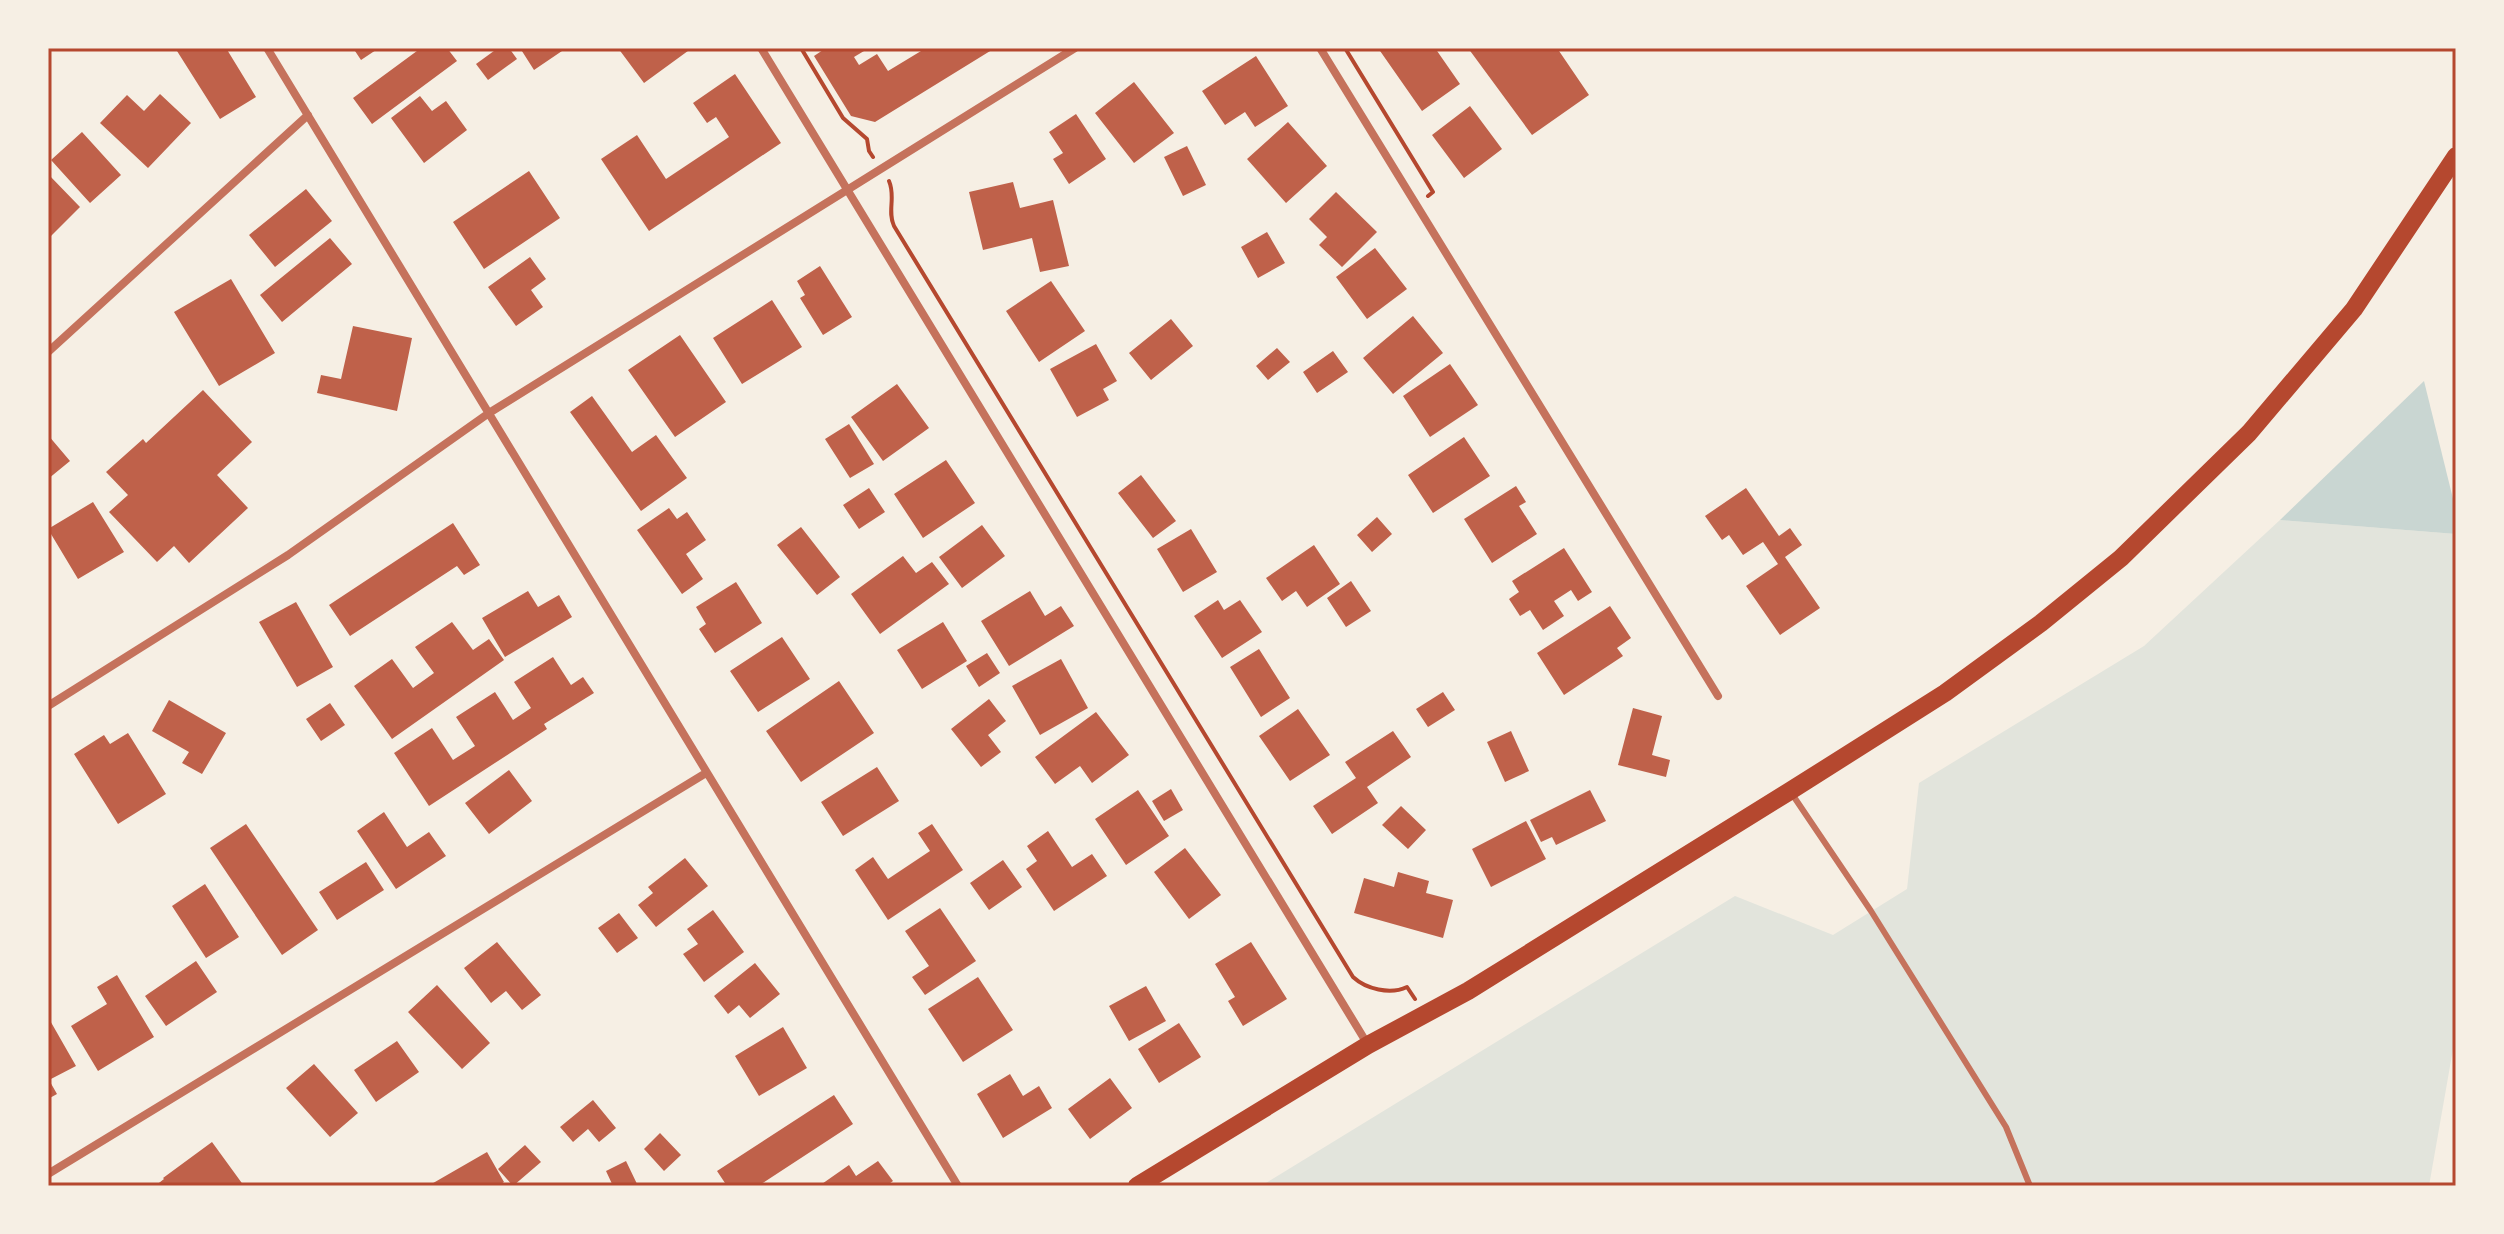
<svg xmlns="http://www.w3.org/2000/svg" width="2504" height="1234" font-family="'Archivo Narrow',sans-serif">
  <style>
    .green { fill: #e2e4dc }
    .water { fill: #c9d6d2 }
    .building { fill: #bf614a }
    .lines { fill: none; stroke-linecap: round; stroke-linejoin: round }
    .path { stroke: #b5482f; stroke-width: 4 }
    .service { stroke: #c5725c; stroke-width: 6 }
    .minor { stroke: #c5725c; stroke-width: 8 }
    .trunk { stroke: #b5482f; stroke-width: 18 }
    .neatline { fill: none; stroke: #b5482f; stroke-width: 3 }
  </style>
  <rect width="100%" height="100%" fill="#f6efe4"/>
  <!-- green -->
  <path class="green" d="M2280,520L2456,534V1032L2429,1186H1261L1735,896L1833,935L1907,889L1919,783L2144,646Z"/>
  <!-- water -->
  <path class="water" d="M2424,381L2456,511V534L2280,520Z"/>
  <!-- building -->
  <path class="building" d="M181,48H226L256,97L220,119L177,51Z
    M353,48H379L361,60Z
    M421,48H447L457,61L372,124L353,98Z
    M498,48H509L517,59L488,80L476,64Z
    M520,48H560L562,51L534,70Z
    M618,48H692L644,83Z
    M826,48H869L854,57L859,65L877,54L888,71L926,48H995L875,122L851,116L814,56Z
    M1378,48H1435L1460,84L1422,111Z
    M1468,48H1557L1589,95L1532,135Z
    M1256,56L1288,106L1255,127L1245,112L1225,125L1202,91Z
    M735,74L781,143L649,231L601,159L637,135L666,179L729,137L716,117L707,123L693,103Z
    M1134,82L1174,133L1134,163L1095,113Z
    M160,94L191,123L148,168L100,123L127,95L144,111Z
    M420,96L432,111L446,101L467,130L424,163L391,118Z
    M1470,106L1502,149L1464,178L1432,135Z
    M1076,114L1106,159L1069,184L1053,159L1063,153L1049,132Z
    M1288,122L1327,166L1286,203L1247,159Z
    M82,132L121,175L90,203L51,160Z
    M1187,146L1206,185L1183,196L1164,157Z
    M529,171L560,218L484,269L453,222Z
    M48,174L80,207L48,239Z
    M1013,182L1020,208L1053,200L1069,266L1040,272L1032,238L983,250L969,192Z
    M306,189L332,221L275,267L249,235Z
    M1336,192L1377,232L1342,267L1319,245L1327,237L1309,219Z
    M1267,232L1285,263L1258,278L1241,247Z
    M330,238L352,264L282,322L260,295Z
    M1375,248L1407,289L1367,319L1336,277Z
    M530,257L546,279L531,290L543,307L516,326L488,287Z
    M820,266L852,317L823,335L800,298L805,295L797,281Z
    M231,279L275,353L219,386L174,312Z
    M1051,281L1085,331L1039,362L1006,311Z
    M772,300L802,347L742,384L713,338Z
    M1413,316L1443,353L1393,394L1363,358Z
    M1171,319L1193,346L1151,380L1129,353Z
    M353,326L412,338L397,411L317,393L321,375L341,379Z
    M680,335L726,402L675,437L628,370Z
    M1096,344L1117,381L1103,389L1109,400L1077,417L1050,369Z
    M1277,348L1290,362L1268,380L1256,366Z
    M1333,351L1348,372L1317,393L1303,372Z
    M1450,364L1478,405L1430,437L1403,396Z
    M897,384L929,428L883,461L851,417Z
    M203,390L252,442L217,475L248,508L189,563L174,546L157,562L109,512L128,495L106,472L143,439L146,443Z
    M592,396L632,452L656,435L687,478L641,511L570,412Z
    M849,424L874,464L850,478L825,439Z
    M48,435L70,461L48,479Z
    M1464,437L1490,476L1433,513L1408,475Z
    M946,460L975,503L923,538L894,494Z
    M1141,475L1176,521L1153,538L1118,493Z
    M1516,486L1526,502L1519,506L1537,534L1492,563L1464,519Z
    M869,488L885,512L859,529L843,505Z
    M1746,488L1779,536L1790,528L1802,545L1785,557L1820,608L1780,635L1746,586L1778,564L1763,542L1743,555L1729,535L1722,540L1705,516Z
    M93,502L124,552L78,579L48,529Z
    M669,508L677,519L687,512L706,540L686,554L703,579L682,594L637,530Z
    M1377,517L1392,534L1372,552L1357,535Z
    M453,523L480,565L464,575L457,566L350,636L329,605Z
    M982,525L1005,556L962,588L939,557Z
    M801,527L840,577L817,595L777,545Z
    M1191,529L1217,572L1183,592L1157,549Z
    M1314,545L1340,584L1307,607L1296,591L1282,601L1266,578Z
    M1564,548L1592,592L1578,601L1571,590L1554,601L1564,616L1543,630L1530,610L1520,616L1509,599L1519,592L1512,581Z
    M903,556L916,573L932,562L949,584L880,634L851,594Z
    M1351,581L1371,611L1346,627L1327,598Z
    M736,582L762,623L715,653L699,629L706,624L696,607Z
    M528,591L538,607L559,595L572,617L505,657L482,618Z
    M1030,591L1045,616L1061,606L1074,626L1009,666L981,621Z
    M1218,600L1224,610L1240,600L1262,632L1222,658L1194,616Z
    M296,602L333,667L297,687L259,622Z
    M1610,606L1631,638L1617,648L1623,656L1564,695L1537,653Z
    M452,622L473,650L489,639L504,660L392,739L354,686L392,659L413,688L434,673L415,647Z
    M943,622L967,661L922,689L897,650Z
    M782,637L810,679L758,712L730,671Z
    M1259,649L1290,698L1261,717L1230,667Z
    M987,653L1000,673L979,687L966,666Z
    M553,657L571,685L583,677L594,693L544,724L547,729L429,806L394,753L432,728L453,760L475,746L456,717L495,692L513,720L531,708L514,682Z
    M1061,659L1088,708L1040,735L1012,686Z
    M839,681L874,733L801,782L766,731Z
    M1443,692L1455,710L1428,727L1416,709Z
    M989,699L1006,721L988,735L1001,752L981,767L951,729Z
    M169,700L226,733L202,774L182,763L189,752L152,731Z
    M330,703L345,725L321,741L306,719Z
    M1633,708L1662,716L1652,755L1670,760L1666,777L1618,765Z
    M1298,709L1330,755L1290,781L1259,736Z
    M1096,712L1129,755L1092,783L1080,766L1055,784L1035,757Z
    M1393,731L1411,757L1367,787L1378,803L1332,834L1313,806L1356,778L1345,762Z
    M1511,731L1529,771L1505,782L1487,742Z
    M128,733L166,794L118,824L74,754L104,735L110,744Z
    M877,767L899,801L843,836L821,802Z
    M509,770L532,801L489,834L465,803Z
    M1171,789L1183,810L1164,821L1152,801Z
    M1138,790L1169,836L1126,865L1095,819Z
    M1590,790L1606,821L1556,845L1552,837L1541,842L1530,820Z
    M1401,806L1426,830L1408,849L1382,825Z
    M384,812L407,847L429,832L446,856L396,889L357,831Z
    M1526,821L1546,859L1491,887L1472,849Z
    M246,824L318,930L282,955L210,848Z
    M932,824L963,870L888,920L855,870L873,857L888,879L930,851L918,833Z
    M1048,831L1072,867L1092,854L1107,876L1054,911L1026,869L1037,861L1027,846Z
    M1185,848L1221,895L1189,919L1154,872Z
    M685,858L708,886L656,927L638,905L653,893L648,887Z
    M1003,860L1022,887L989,910L970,883Z
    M366,862L384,890L337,920L319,892Z
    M1398,872L1429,881L1426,893L1453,900L1443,938L1354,913L1364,878L1394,887Z
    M205,884L239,937L206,958L172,906Z
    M940,908L976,961L925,995L912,977L929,966L905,931Z
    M713,910L744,952L704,982L683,954L698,944L687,929Z
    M619,913L638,938L617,953L598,928Z
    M497,942L541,995L522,1010L506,991L491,1003L464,968Z
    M1251,942L1287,999L1243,1026L1228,1001L1235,997L1215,964Z
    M196,961L217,992L166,1026L145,996Z
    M755,963L780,994L750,1018L739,1005L728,1014L714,996Z
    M117,975L154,1037L98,1071L71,1026L107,1004L97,987Z
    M978,977L1013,1030L963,1062L928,1009Z
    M437,985L490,1043L462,1069L408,1012Z
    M1146,986L1166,1021L1129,1041L1109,1006Z
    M48,1017L76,1066L49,1080L57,1094L48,1099Z
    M1179,1023L1201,1057L1159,1083L1138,1049Z
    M783,1027L807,1068L759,1096L735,1056Z
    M397,1041L419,1072L376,1102L354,1070Z
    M314,1064L358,1113L330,1137L286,1088Z
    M1010,1074L1023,1096L1039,1086L1052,1108L1003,1138L977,1094Z
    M1110,1078L1132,1108L1090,1139L1068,1109Z
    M834,1095L853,1124L758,1186H727L717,1171Z
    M593,1100L616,1128L599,1142L588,1129L573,1142L560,1127Z
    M660,1133L681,1155L664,1171L644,1149Z
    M212,1142L244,1186H155L164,1179L163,1178Z
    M525,1145L541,1162L513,1186L498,1169Z
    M487,1152L504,1182L498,1186H428Z
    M626,1161L638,1186H613L606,1171Z
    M878,1161L893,1181L886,1186H819L849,1165L856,1176Z"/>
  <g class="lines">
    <!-- path -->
    <path class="path" d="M801,48L843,118L867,139L869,151L873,157
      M1345,48L1433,192L1428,196
      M889,181C896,197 887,211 894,226L1353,977C1366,989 1390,995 1407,987L1415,999"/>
    <!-- service -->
    <path class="service" d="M1792,794L1871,911L2006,1127L2030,1186"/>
    <!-- minor -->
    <path class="minor" d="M267,48L958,1186
      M761,48L1368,1045
      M1320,48L1718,696
      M48,352L308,115
      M48,706L288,555L489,413L1075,48
      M48,1174L706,773"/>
    <!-- trunk -->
    <path class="trunk" d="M1137,1186L1368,1045L1468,991L1790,791L1945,693L2041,623L2121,558L2249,433L2354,309L2456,156"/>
  </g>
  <!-- border -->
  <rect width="2504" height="1234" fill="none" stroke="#f6efe4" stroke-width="100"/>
  <rect x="50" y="50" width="2404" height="1134" class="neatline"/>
</svg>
